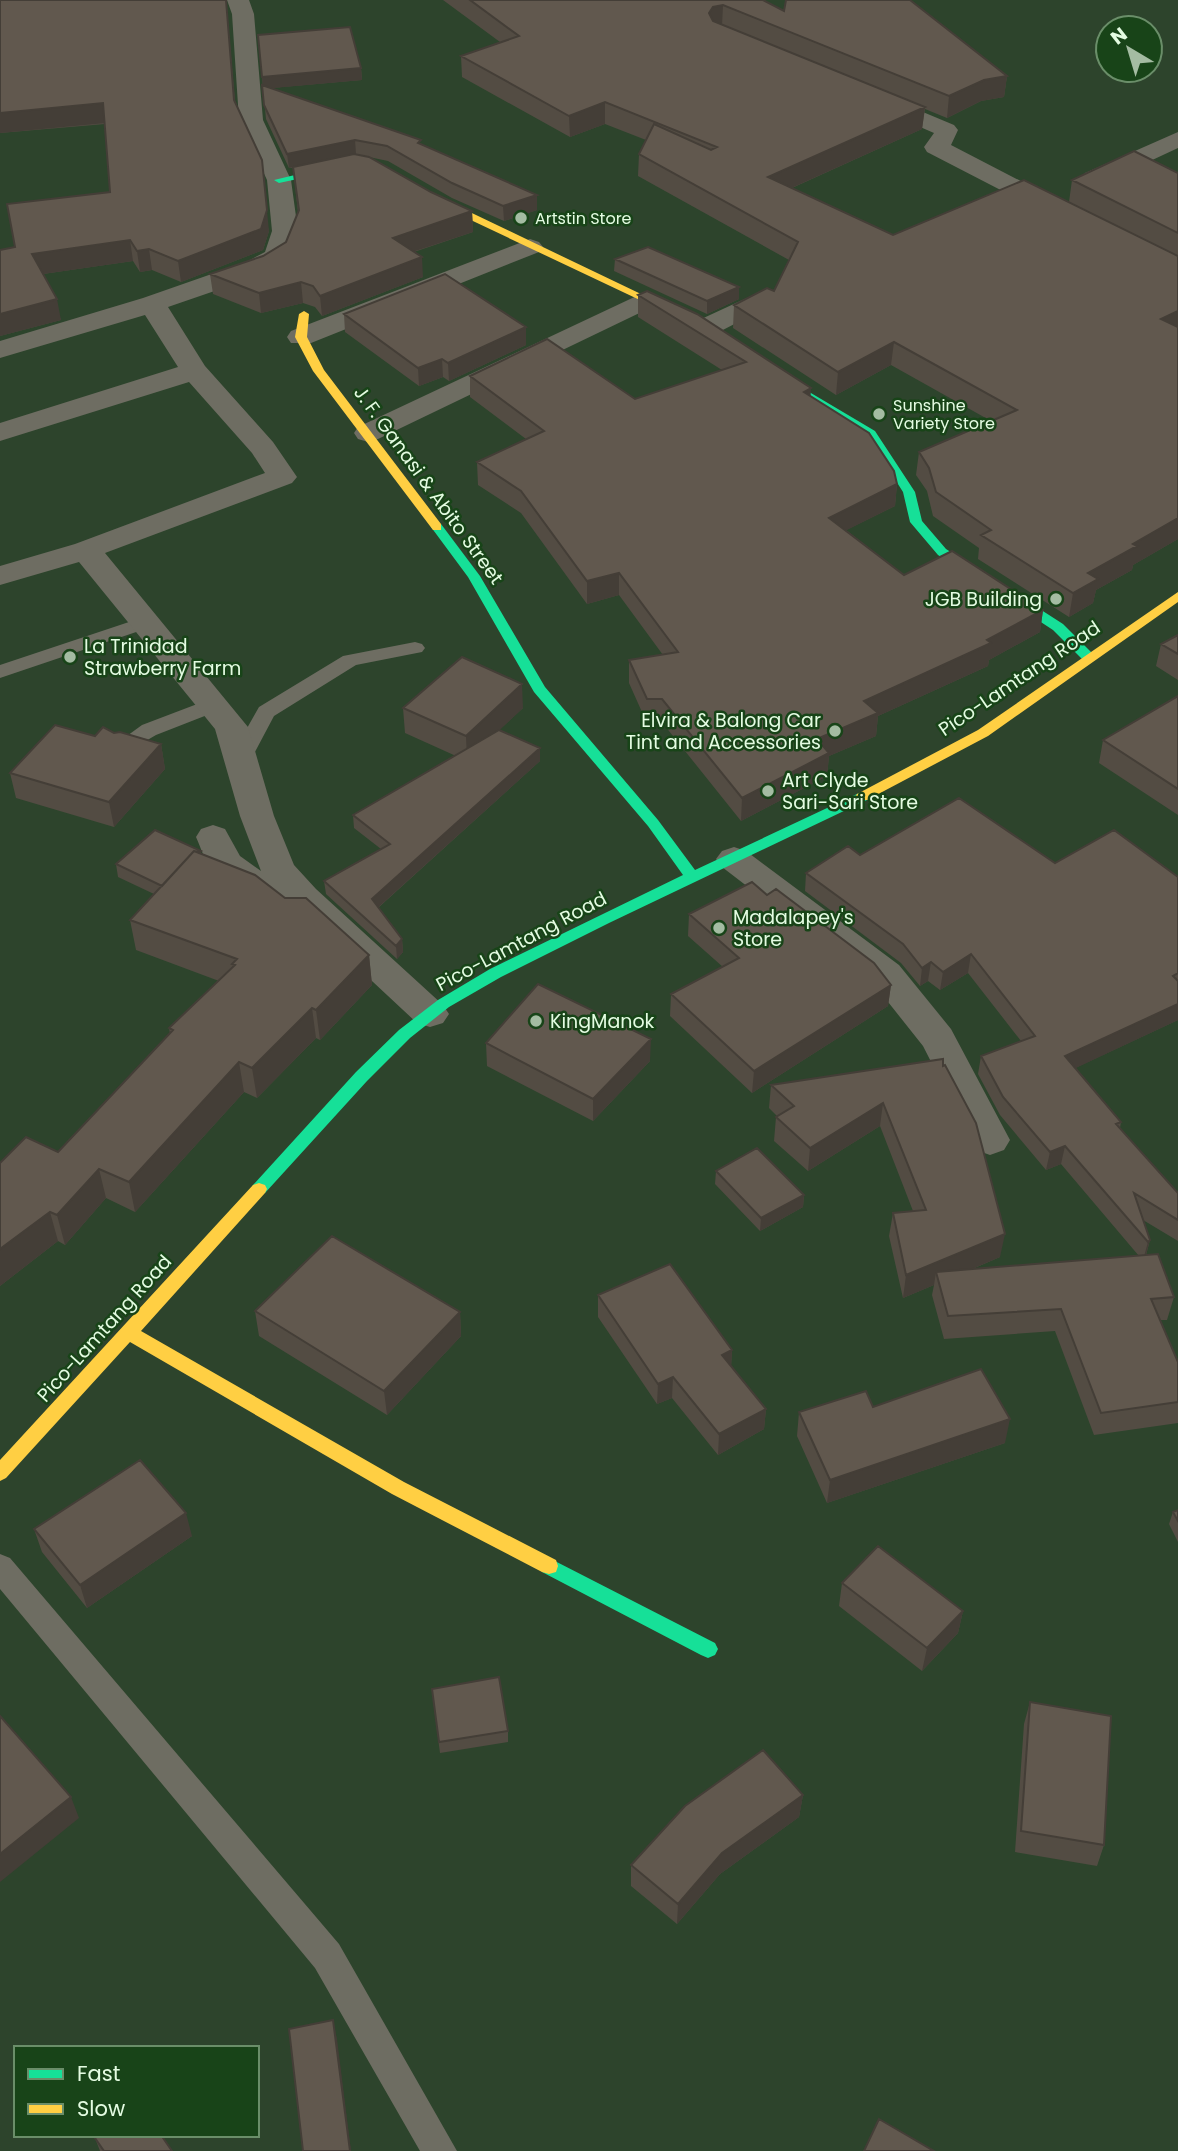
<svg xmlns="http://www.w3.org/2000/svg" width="1178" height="2151" font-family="Poppins,sans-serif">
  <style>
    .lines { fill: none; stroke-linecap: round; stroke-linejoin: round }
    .lane { fill: #6e6d62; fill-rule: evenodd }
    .street { fill: #6e6d62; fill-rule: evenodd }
    .fast { fill: #16e098; fill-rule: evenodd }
    .slow { fill: #ffcf43; fill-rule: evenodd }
    .wall { fill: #534c43 }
    .shaded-wall { fill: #443e37 }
    .building { fill: #61584e; stroke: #443e37; stroke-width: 2 }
    .poi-dot { fill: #a4bca2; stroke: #184418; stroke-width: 2.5 }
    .labels { text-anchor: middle; stroke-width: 5; stroke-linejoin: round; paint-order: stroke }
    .far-poi-label { font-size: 16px; fill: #e4fce2; stroke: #184418; text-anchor: start }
    .street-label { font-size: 19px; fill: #e4fce2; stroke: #184418 }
    .poi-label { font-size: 19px; fill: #e4fce2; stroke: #184418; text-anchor: start }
  </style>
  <rect width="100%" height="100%" fill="#2d442c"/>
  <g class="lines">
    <!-- lane -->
    <path class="lane" d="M147,616L154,618L157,622L154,626L0,678V665Z
      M415,642L422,644L425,648L422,652L356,665L274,716L248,765H232L229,760L259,707L343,656Z
      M213,698L220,700L223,705L220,710L156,735L120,756L109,749L142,725Z
      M0,1554L10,1558L339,1944L457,2151H420L315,1968L0,1589Z"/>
    <!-- street -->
    <path class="street" d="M227,0H249L254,14L263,120L291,180L298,231L286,261L264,274L168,307L205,366L273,442L297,477L292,483L105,553L248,727L274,816L294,865L316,889L443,1005L449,1014L443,1023L430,1027L417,1023L283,898L281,903C257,909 230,889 214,872C205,863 201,848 196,837L201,829L213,825L225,829L240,856L261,871L240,816L215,729L79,562L0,585V566L75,544L265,473L252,453L189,382L0,441V423L178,367L145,315L0,358V341L143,298L246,262L265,252L272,231L267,180L239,120L232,14Z
      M875,92L954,125L958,130L951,145L1067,205L1071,210L1067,215H1049L927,152L924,147L934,133L867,104L863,99L867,94Z
      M1178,132V148L1103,183H1085L1082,178L1085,173Z
      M530,239L539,242L543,247L539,252L311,343H291L287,337L291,331Z
      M766,289L775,291L779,297L775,303L717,333H697L694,327L697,321Z
      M645,292L654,294L658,300L654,306L378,439L368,442L358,439L354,433L358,427Z
      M734,847L746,851L899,965L951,1029L1010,1140L1004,1150L990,1155L976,1150L923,1046L873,983L722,867L716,859L722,851Z"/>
    <!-- fast -->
    <path class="fast" d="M345,163L350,166L349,168L279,183L274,180Z
      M789,380L875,431L915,492L922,521L946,549L1063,624L1093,654V660H1083L1053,630L938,555L910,522L903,492L867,435L785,385V381Z
      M437,523L441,524L480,576L545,687L658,820L695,870L857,794L862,792L869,797L867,800L609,923L501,977L449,1007L410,1038L367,1081L265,1193H253L251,1189L253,1185L356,1072L399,1030L438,1000L490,969L683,875L648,826L534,692L468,577L431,527Z
      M549,1558L715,1643L718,1649L715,1655L708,1658L701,1655L542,1572L540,1566L542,1560Z"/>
    <!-- slow -->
    <path class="slow" d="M422,193H430L689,317L680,319L422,197Z
      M304,311L309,314L307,337L324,370L441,524V530H433L313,371L295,337L299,314Z
      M1178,592V602L988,736L867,800H857L855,797L857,794L978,730Z
      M259,1183L265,1185L267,1189L265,1193L141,1331L404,1482L556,1560L558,1566L556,1572L549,1574L542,1572L392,1494L130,1342L6,1478L0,1481V1460L253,1185Z"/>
  </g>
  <!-- wall -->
  <path class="wall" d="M0,0H226L235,101L269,231L263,250L181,282L152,270L140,272L133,261L43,274L61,320L0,336V250L15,247L110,192L105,124L0,133Z
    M443,0H763L784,11L1007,76L1004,97L981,101L947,118L925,109L922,129L792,188L893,235L1069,202L1072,180L1178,173V539L1133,565L1132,570L1096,590L1093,603L1069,617L978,559L979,548L933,516L927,491L916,475L919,452L991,421L891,365L836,395L733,328L734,305L774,291L789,260L638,176L639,154L646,140L605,124L570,137L462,77L461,56L500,42Z
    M258,35L361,68L362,80L271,88L421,144L537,195V210L504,221L452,198L388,161L369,157L431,192L472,211L473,232L414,252L423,277L322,316L315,307L303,303L261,313L213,294L210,274L263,256L286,242L298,212L293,168H289L266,119Z
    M615,259L739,287V299L707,314L614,271Z
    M638,295L811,396L897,484L895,506L846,530L904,575L1043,610L1040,632L989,660L988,666L878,716L876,736L829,756L827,776L741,821L661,721H646L629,683V660L663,655L619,595L587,604L521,513L478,485L477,462L526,439L470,397V376L635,399L722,370L638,317Z
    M344,314L526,327V345L449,381L443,377L419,386L345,332Z
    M1178,635V680L1156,666L1161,644Z
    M1178,696V815L1099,763L1103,740Z
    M403,708H523L499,730L540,761L378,908L402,939L403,952L397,959L326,894L324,881L381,849L354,828L353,815L456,756L405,733Z
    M114,733L161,744L165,769L114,827L16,798L10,773L95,736Z
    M201,851V853L285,898L369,955L372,985L320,1040L316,1038L257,1098L244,1092L135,1212L106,1198L65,1245L58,1241L0,1286V1163L58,1152L170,1034L169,1028L219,981L136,950L130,920L154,894L118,877L116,864Z
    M860,855L1055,863L1178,877V1020L1075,1068L1121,1122L1120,1128L1178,1193V1241L1143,1220L1150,1240L1146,1255L1174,1297L1167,1320H1160L1178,1362V1423L1094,1435L1055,1331L944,1339L932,1295L934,1285L903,1298L889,1236L893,1213L913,1211L880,1126L808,1171L774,1141L776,1117L777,1116L769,1108L771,1085L943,1066L1000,1257L970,1270L1139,1256L1061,1164L1046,1170L1000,1115L978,1074L981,1056L1021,1041L968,973L940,990L928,981L920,986L901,963L805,891L806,873Z
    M767,895L891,985L888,1006L752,1093L670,1016L671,994L723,967L688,936L689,914Z
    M486,1043L650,1061L593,1121L487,1066Z
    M716,1171L804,1195L803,1207L760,1231L715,1184Z
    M598,1295L732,1350L731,1366L766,1409L764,1429L718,1455L672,1398L657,1404L598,1317Z
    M255,1311L460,1312L461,1336L387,1415L259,1336Z
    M873,1407L1005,1443L827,1503L797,1436L799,1412Z
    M1178,1510V1542L1169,1524L1173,1512Z
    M34,1529L192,1536L87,1608L42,1552Z
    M842,1583L963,1611L958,1633L922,1671L839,1606Z
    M433,1700L508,1731V1742L440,1753Z
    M1030,1702L1104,1845L1097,1866L1015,1852L1024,1724Z
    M803,1795L799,1817L720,1874L677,1924L631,1886V1865Z
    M95,2138L172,2151H100Z"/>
  <!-- shaded-wall -->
  <path class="shaded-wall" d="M723,5L722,26L712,27L709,13L713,7Z
    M361,68L362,80L263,89L262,77Z
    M1007,76L1004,97L981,101L947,118L949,96L984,80Z
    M605,102V124L570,137L569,116Z
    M103,103L106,123L0,133V113Z
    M925,107L922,129L767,199L768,177Z
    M355,140L356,154L289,168L287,154Z
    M262,160L269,231L263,250L181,282L178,261Z
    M537,195V210L504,221L503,206Z
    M472,211L473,232L394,258L393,238Z
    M130,240L133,261L36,275L32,254Z
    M149,249L152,270L140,272L137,251Z
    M422,257L423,277L322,316L320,296Z
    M301,282L303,303L261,313L259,293Z
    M739,287V299L707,314V301Z
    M57,299L61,320L0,336V314Z
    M1178,311V332L1161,319Z
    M526,327V345L449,381L448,363Z
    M894,342L891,365L836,395L838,372Z
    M442,359L443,377L419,386L418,368Z
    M811,388L810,409L804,392Z
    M897,484L895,506L827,540L829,518Z
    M1178,518V539L1133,565L1132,570L1096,590L1093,603L1069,617L1073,593L1088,573L1133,544Z
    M619,573V595L587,604V581Z
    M1043,610L1040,632L989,660L988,666L878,716L876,736L829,756L827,776L741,821L742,798L864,701L987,640Z
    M522,684L523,708L467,761L466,736Z
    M161,744L165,769L114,827L109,802Z
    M540,748V761L373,912L372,899Z
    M402,939L403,952L397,959L396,946Z
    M971,954L968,973L940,990L943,972Z
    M369,955L372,985L320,1040L316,1010Z
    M931,962L928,981L920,986L922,968Z
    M891,985L888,1006L752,1093L754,1071Z
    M1178,1004V1020L1061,1075L1065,1056Z
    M312,1008L316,1038L257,1098L252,1068Z
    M651,1039L650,1061L593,1121V1099Z
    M239,1062L244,1092L135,1212L129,1182Z
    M883,1103L880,1126L808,1171L810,1148Z
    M1065,1146L1061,1164L1046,1170L1050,1152Z
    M99,1169L106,1198L65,1245L57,1215Z
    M804,1195L803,1207L760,1231L761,1218Z
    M50,1212L58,1241L0,1286V1249Z
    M1005,1234L1000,1257L939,1283L936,1272L934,1285L903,1298L906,1275Z
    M1150,1240L1145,1258L1143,1260L1148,1242Z
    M460,1312L461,1336L387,1415L384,1391Z
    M732,1350L731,1371L722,1355Z
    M673,1377L672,1398L657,1404L658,1384Z
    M766,1409L764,1429L718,1455L719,1434Z
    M1010,1419L1005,1443L827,1503L830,1480Z
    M186,1513L192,1536L87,1608L80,1585Z
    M963,1611L958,1633L922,1671L927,1648Z
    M803,1795L799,1817L720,1874L677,1924L678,1904L722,1853Z
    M71,1797L79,1818L0,1882V1854Z
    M333,2020L337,2039L351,2151H350Z"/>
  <!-- building -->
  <path class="building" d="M0,0H226L234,100L262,160L267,210L261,229L178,261L149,249L137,251L130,240L32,254L57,299L0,314V250L15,247L7,204L110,192L103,103L0,113Z
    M470,0H763L784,11L786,0H910L1007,76L984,80L949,96L723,5L713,7L709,13L713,21L925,107L768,177L893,235L1024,180L1178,256V311L1161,319L1178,327V518L1133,544L1137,546L1088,573L1098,579L1073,593L981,535L991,530L936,492L929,468L919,452L1017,410L894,342L838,372L734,305L767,288L774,291L798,242L639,154L654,124L711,150L717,147L605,102L569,116L461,56L519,36Z
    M350,27L361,68L262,77L258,35Z
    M262,85L421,140L418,143L537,195L503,206L452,183L387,146L355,140L287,154L264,105Z
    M1134,151L1178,173V233L1072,180Z
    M354,154L369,157L431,192L472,211L393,238L422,257L320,296L313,286L301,282L259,293L210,274L263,256L286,242L299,210L293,167Z
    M648,247L739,287L707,301L615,259Z
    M445,274L526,327L448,363L442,359L418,368L344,314Z
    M647,291L697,314L811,388L804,392L869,433L894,471L897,484L829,518L904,575L952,551L1043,610L987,640L991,643L864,701L878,713L817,739L829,753L742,798L662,699H647L629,660L678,652L619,573L587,581L521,491L477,462L544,431L470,376L547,339L635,399L746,362L638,295Z
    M1178,635V654L1161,644Z
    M462,657L522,684L466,736L403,708Z
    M1178,696V789L1103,740Z
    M55,725L95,736L103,727L114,733L120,732L161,744L109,802L10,773Z
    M499,730L540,748L372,899L402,939L396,946L324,881L390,844L353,815Z
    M959,798L1055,863L1114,830L1178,877V973L1173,976L1178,981V1004L1065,1056L1121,1122L1116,1124L1178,1193V1220L1134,1193L1150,1240L1148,1242L1065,1146L1050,1152L1003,1097L981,1056L1035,1036L971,954L943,972L931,962L922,968L903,944L806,873L848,846L860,855Z
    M155,830L201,851L199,852L194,851L162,886L116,864Z
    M194,851L255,875L285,898H306L369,955L316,1010L312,1008L252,1068L239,1062L129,1182L99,1169L57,1215L50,1212L0,1249V1163L26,1137L58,1152L173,1030L169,1028L235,965L232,964L237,959L130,920Z
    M752,882L767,895L776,889L874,963L891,985L754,1071L671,994L739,958L689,914Z
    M538,984L651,1039L593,1099L486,1043Z
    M943,1059V1066L945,1065L976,1123L1005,1234L906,1275L893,1213L926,1210L883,1103L810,1148L776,1117L794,1106L771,1085Z
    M757,1148L804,1195L761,1218L716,1171Z
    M332,1236L460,1312L384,1391L255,1311Z
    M1158,1254L1174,1297L1151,1299L1178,1362V1402L1101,1413L1061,1309L948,1316L936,1272Z
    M670,1264L732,1350L722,1355L766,1409L719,1434L673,1377L658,1384L598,1295Z
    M981,1369L1010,1419L830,1480L799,1412L866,1391L873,1407Z
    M140,1460L186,1513L80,1585L34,1529Z
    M1178,1510V1521L1173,1512Z
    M878,1546L963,1611L927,1648L842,1583Z
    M499,1677L508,1731L439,1742L432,1689Z
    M1030,1702L1111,1716L1104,1845L1021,1831Z
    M0,1716L71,1797L0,1854Z
    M763,1750L803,1795L722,1853L678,1904L631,1865L685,1806Z
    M333,2020L350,2151H303L289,2029Z
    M879,2119L934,2151H864Z
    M98,2135H161L172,2151H104L95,2138Z"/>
  <!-- markers -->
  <g class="poi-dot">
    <circle cx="521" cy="218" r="7"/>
    <circle cx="879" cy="414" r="7"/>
    <circle cx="1056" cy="599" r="7"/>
    <circle cx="70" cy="657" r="7"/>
    <circle cx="835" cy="731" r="7"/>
    <circle cx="768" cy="791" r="7"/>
    <circle cx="719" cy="928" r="7"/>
    <circle cx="536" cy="1021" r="7"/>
  </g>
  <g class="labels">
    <!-- far-poi labels -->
    <g class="far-poi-label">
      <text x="535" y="224">Artstin Store</text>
      <text x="893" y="411">Sunshine<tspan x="893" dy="18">Variety Store</tspan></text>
    </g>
    <!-- street labels -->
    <g class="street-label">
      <text transform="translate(429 485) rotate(54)" y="7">J. F. Ganasi &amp; Abito Street</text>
      <text transform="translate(1019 678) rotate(-34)" y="7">Pico-Lamtang Road</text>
      <text transform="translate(521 941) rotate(-28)" y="7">Pico-Lamtang Road</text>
      <text transform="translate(104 1328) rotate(-48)" y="7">Pico-Lamtang Road</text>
    </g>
    <!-- poi labels -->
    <g class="poi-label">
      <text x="1042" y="606" text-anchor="end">JGB Building</text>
      <text x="84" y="653">La Trinidad<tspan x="84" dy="22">Strawberry Farm</tspan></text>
      <text x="821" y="727" text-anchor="end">Elvira &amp; Balong Car<tspan x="821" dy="22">Tint and Accessories</tspan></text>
      <text x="782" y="787">Art Clyde<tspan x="782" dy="22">Sari-Sari Store</tspan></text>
      <text x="733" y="924">Madalapey's<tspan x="733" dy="22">Store</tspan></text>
      <text x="550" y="1028">KingManok</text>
    </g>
  </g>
  <!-- legend -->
  <rect x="14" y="2046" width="245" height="91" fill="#184418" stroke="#6a8e69" stroke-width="2"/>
  <rect x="28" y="2069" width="35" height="10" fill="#16e098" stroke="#6a8e69" stroke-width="2"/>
  <text x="77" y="2081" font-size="21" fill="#e4fce2">Fast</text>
  <rect x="28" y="2104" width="35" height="10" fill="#ffcf43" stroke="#6a8e69" stroke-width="2"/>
  <text x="77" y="2116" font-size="21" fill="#e4fce2">Slow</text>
  <!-- north arrow -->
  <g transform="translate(1129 49) rotate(322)"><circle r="33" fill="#184418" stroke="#6a8e69" stroke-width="2"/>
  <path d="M0-5L12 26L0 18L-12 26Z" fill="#a4bca2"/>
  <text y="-10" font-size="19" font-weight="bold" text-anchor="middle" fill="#e4fce2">N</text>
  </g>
</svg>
